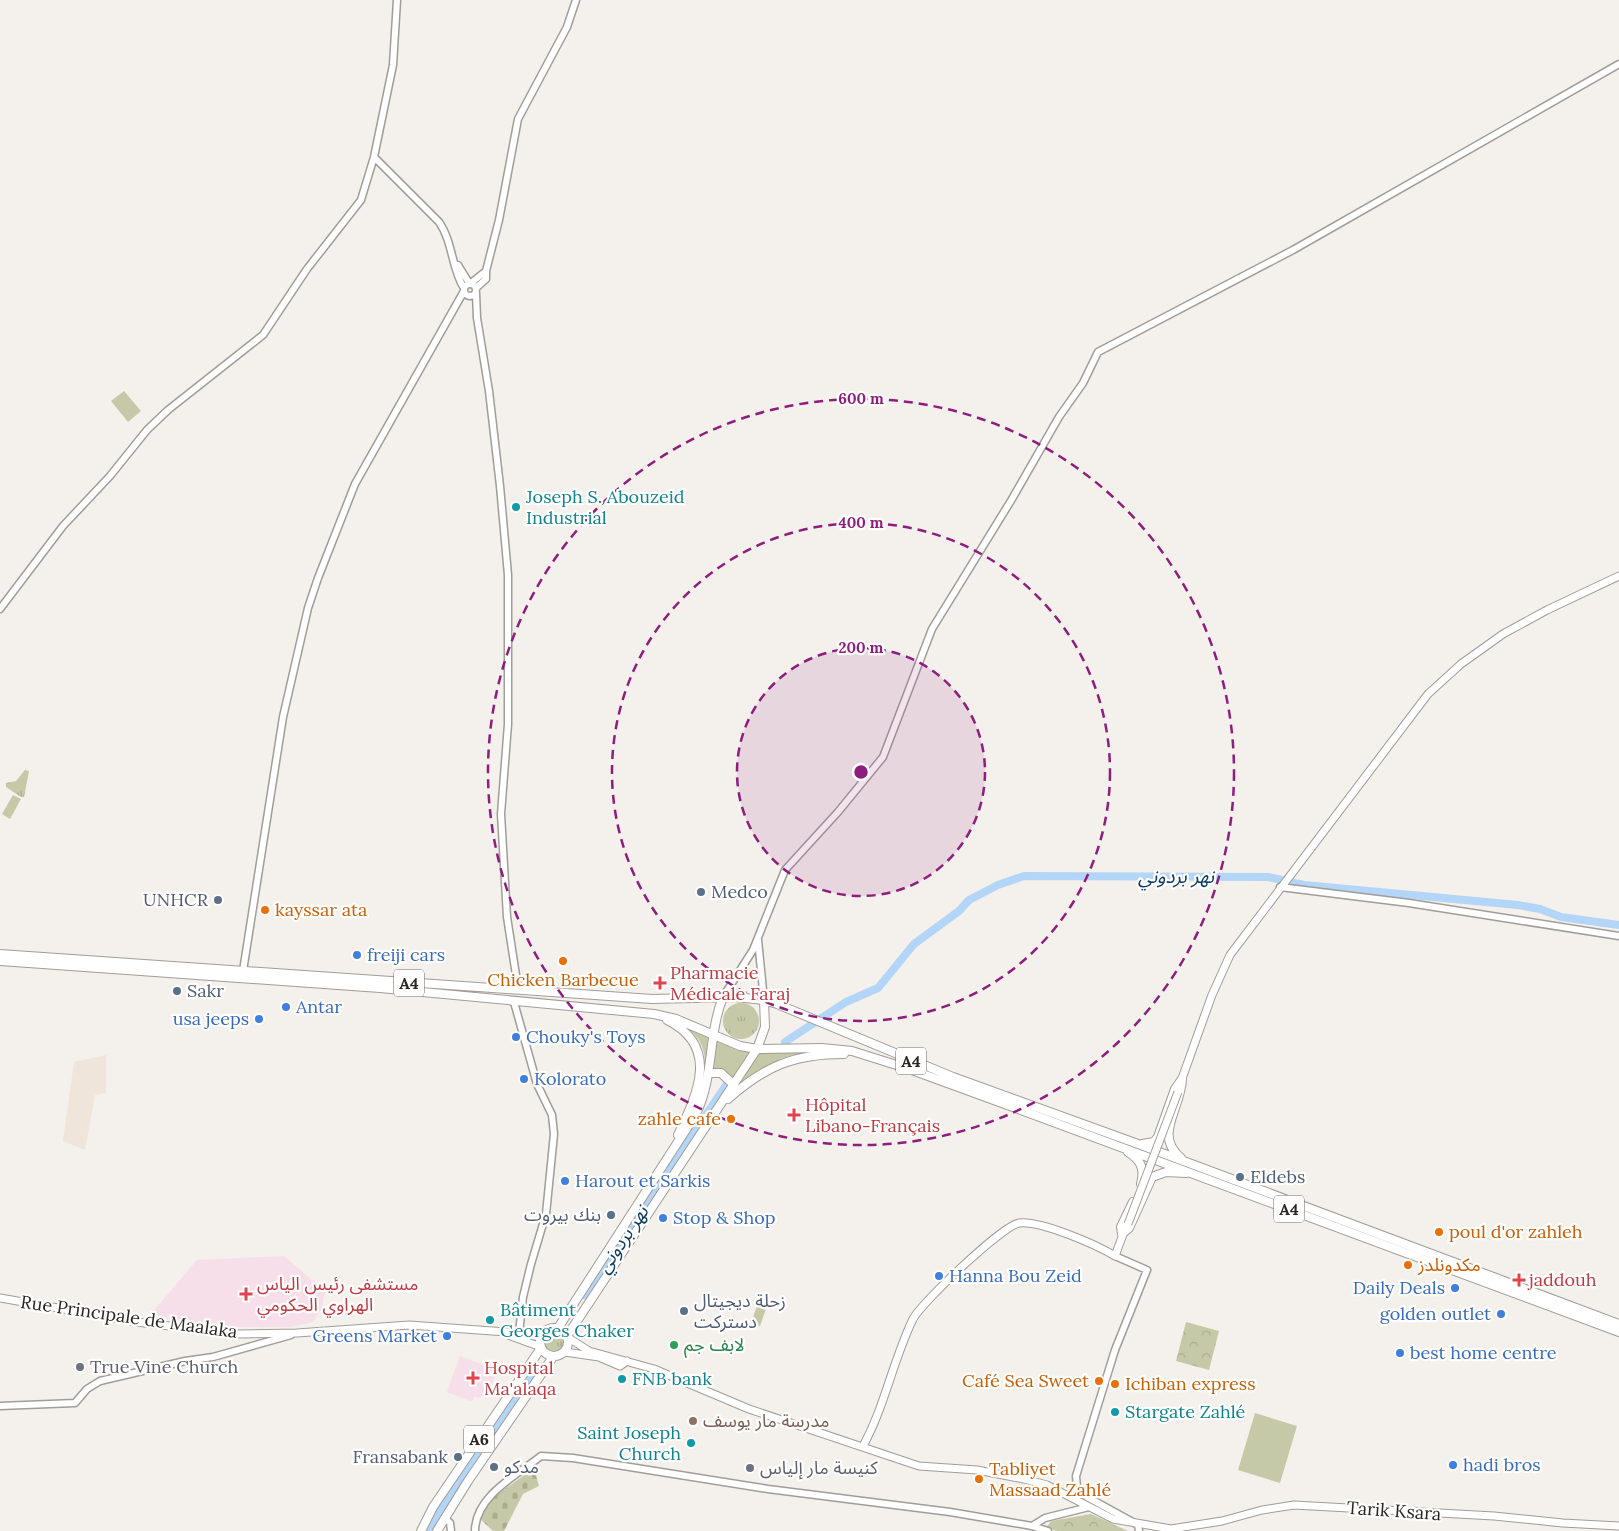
<svg xmlns="http://www.w3.org/2000/svg" width="1619" height="1531" font-family="Lora,'Noto Sans Arabic',serif">
  <style>
    .built { fill: #efe5da }
    .medical { fill: #f7dfe9 }
    .grass { fill: url(#grass-tufts) }
    .forest { fill: url(#forest-crowns) }
    .cemetery { fill: url(#cemetery-stones) }
    .garden { fill: #c6c9a7 }
    .lines { fill: none; stroke-linecap: round; stroke-linejoin: round }
    .river { stroke: #b3d5f7; stroke-width: 8 }
    .tertiary-casing { stroke: #a19d98; stroke-width: 9 }
    .secondary-casing { stroke: #a19d98; stroke-width: 9 }
    .trunk-casing { stroke: #a19d98; stroke-width: 10 }
    .tertiary { stroke: #fff; stroke-width: 6 }
    .secondary { stroke: #fff; stroke-width: 7 }
    .trunk { stroke: #fff; stroke-width: 8 }
    .secondary-bridge-casing { stroke: #a19d98; stroke-width: 9; stroke-linecap: butt }
    .secondary-bridge { stroke: #fff; stroke-width: 7 }
    .ring { fill: none; stroke: #8e1d7e; stroke-width: 2.5; stroke-dasharray: 9 6 }
    .culture-dot { fill: #0f9aa8; stroke: #fffefd; stroke-width: 2 }
    .service-dot { fill: #5c6f8a; stroke: #fffefd; stroke-width: 2 }
    .food-dot { fill: #e8710a; stroke: #fffefd; stroke-width: 2 }
    .shop-dot { fill: #3f7fe0; stroke: #fffefd; stroke-width: 2 }
    .health-dot { fill: #e0444e; stroke: #fffefd; stroke-width: 2 }
    .leisure-dot { fill: #2e9e5b; stroke: #fffefd; stroke-width: 2 }
    .worship-dot { fill: #6b7280; stroke: #fffefd; stroke-width: 2 }
    .education-dot { fill: #8d6e63; stroke: #fffefd; stroke-width: 2 }
    .labels { text-anchor: middle; stroke-width: 4.5; stroke-linejoin: round; paint-order: stroke }
    .shield { fill: #fffefd; stroke: #686765; stroke-width: 1 }
    .shield-label { font-size: 16px; font-weight: bold; fill: #282624 }
    .culture-label { font-size: 18px; fill: #0d838f; stroke: #fffefd; text-anchor: start }
    .service-label { font-size: 18px; fill: #4e5e75; stroke: #fffefd; text-anchor: start }
    .food-label { font-size: 18px; fill: #c56008; stroke: #fffefd; text-anchor: start }
    .shop-label { font-size: 18px; fill: #366cbe; stroke: #fffefd; text-anchor: start }
    .health-label { font-size: 18px; fill: #be3a42; stroke: #fffefd; text-anchor: start }
    .street-label { font-size: 18px; fill: #282624; stroke: #fffefd }
    .leisure-label { font-size: 18px; fill: #27864d; stroke: #fffefd; text-anchor: start }
    .worship-label { font-size: 18px; fill: #5b616d; stroke: #fffefd; text-anchor: start }
    .education-label { font-size: 18px; fill: #785e54; stroke: #fffefd; text-anchor: start }
    .water-label { font-size: 19px; font-style: italic; fill: #0c3c62; stroke: #fffefd }
    .centre { fill: #8e1d7e; stroke: #fffefd; stroke-width: 2.5 }
    .ring-label { font-size: 15px; text-anchor: middle; font-weight: bold; fill: #8e1d7e; stroke: #fffefd; stroke-width: 4.5; stroke-linejoin: round; paint-order: stroke }
  </style>
  <defs>
    <pattern id="grass-tufts" width="24" height="20" patternUnits="userSpaceOnUse" patternTransform="scale(1.25)"><rect width="24" height="20" fill="#c6c9a7"/><path d="M3 7l-1-3M5 7V3M7 7l1-3M15 17l-1-3M17 17v-4M19 17l1-3" fill="none" stroke="#aaac90"/></pattern>
    <pattern id="forest-crowns" width="20" height="18" patternUnits="userSpaceOnUse" patternTransform="scale(1.25)"><rect width="20" height="18" fill="#c6c9a7"/><path d="M2 6a3 3 0 1 1 6 0M12 15a3 3 0 1 1 6 0" fill="none" stroke="#aaac90"/></pattern>
    <pattern id="cemetery-stones" width="16" height="16" patternUnits="userSpaceOnUse" patternTransform="scale(1.25)"><rect width="16" height="16" fill="#c6c9a7"/><path d="M2 7V4a2 2 0 0 1 4 0v3zM10 15v-3a2 2 0 0 1 4 0v3z" fill="#aaac90"/></pattern>
  </defs>
  <rect width="100%" height="100%" fill="#f4f0eb"/>
  <!-- built -->
  <path class="built" d="M106,1055V1093L95,1095L85,1150L63,1141L74,1062Z"/>
  <!-- medical -->
  <path class="medical" d="M284,1256L325,1291L322,1308L313,1322L290,1327H236L206,1326L150,1315L197,1260Z
    M460,1356L498,1370L491,1386L480,1398L474,1397L472,1402L447,1392Z"/>
  <!-- grass -->
  <path class="grass" d="M25,770L29,771L24,797H21L6,787V783L16,781Z
    M723 1021a18 18 0 1 1 36 0a18 18 0 1 1-36 0Z
    M544 1341a10 10 0 1 1 20 0a10 10 0 1 1-20 0Z"/>
  <!-- forest -->
  <path class="forest" d="M1186,1322L1219,1331L1209,1370L1176,1361Z
    M1091,1514L1128,1531H1057L1046,1528L1051,1521Z"/>
  <!-- cemetery -->
  <path class="cemetery" d="M534,1468L539,1486L523,1494L504,1531H493L479,1518L488,1501Z"/>
  <!-- garden -->
  <path class="garden" d="M124,391L141,411L128,422L111,401Z
    M13,795L21,799L10,819L2,814Z
    M681,1022L708,1037C706,1068 703,1095 687,1123C696,1098 715,1063 698,1039C693,1032 686,1028 681,1022Z
    M716,1041L737,1050L752,1052L734,1078L721,1068H711Z
    M823,1049L782,1058L736,1087L760,1053Z
    M757,1306L766,1309L760,1326L751,1323Z
    M1255,1413L1297,1426L1280,1483L1238,1470Z"/>
  <g class="lines">
    <!-- river -->
    <path class="river" d="M785,1042L846,1002L878,988L914,944L959,911L969,900L998,885L1024,876L1268,877L1304,885L1518,905L1540,909L1561,917L1619,925
      M584,1295L727,1084
      M427,1531L536,1368"/>
    <defs>
      <path id="tertiary" d="M374,157L439,222C453,242 452,271 464,288
        M458,265L469,283
        M471,283L486,271
        M464 290a6 6 0 1 1 12 0a6 6 0 1 1-12 0Z
        M476,288L486,279V271L499,220L518,119L567,27L576,0
        M476,293L477,318L489,391L500,486L508,575V724L501,814L507,917L518,988
        M0,609L63,526L110,476L147,430L168,410L263,335L307,269L361,200L374,157L393,65L397,0
        M1280,887L1409,903L1619,936
        M758,940L764,1000
        M243,971L283,717L308,608L318,578L355,484L464,291
        M723,997L753,950L785,870L838,812L883,757L932,629L1012,499L1059,417L1083,383L1098,352L1293,250L1619,64
        M514,1002L537,1084L552,1115L554,1134L546,1214L531,1264L523,1297L519,1333
        M1115,1256L1147,1270L1115,1350L1076,1476L1077,1488L1087,1497L1138,1525L1139,1531
        M0,1406L75,1403L87,1389L100,1381L185,1361L213,1357L291,1335
        M445,1518L450,1523L451,1531
        M1032,1526L1045,1518L1089,1507
        M475,1531C475,1496 517,1475 541,1456L573,1458L768,1489L950,1512L1032,1526L1048,1531"/>
      <path id="secondary" d="M1180,1084L1212,995L1230,955L1428,694L1461,664L1503,634L1547,610L1619,576
        M0,1298L144,1323L239,1334L297,1333L409,1325L519,1333L541,1337
        M505,1334L541,1347
        M567,1337L589,1351L654,1369L749,1409L907,1462L919,1466L977,1470L1024,1479L1047,1485L1113,1519L1171,1529L1222,1521L1262,1510L1294,1505L1494,1516L1563,1523L1619,1526
        M565,1352L599,1357L620,1366L627,1361
        M863,1446C885,1406 893,1360 913,1319C922,1302 1002,1226 1019,1223C1040,1220 1097,1245 1115,1256L1125,1229"/>
      <path id="trunk" d="M0,954L652,999L735,997L764,1000L777,1004L953,1077L1138,1144L1619,1324
        M0,961L380,988L654,1014L676,1019L740,1046L757,1049L822,1048L852,1051L909,1069L991,1099L1619,1332
        M667,1020C720,1046 698,1093 678,1135
        M708,1073H721L734,1085
        M728,1099C765,1066 794,1054 844,1054
        M1142,1144L1154,1142L1158,1137L1175,1089L1182,1079
        M1128,1152C1141,1160 1145,1169 1141,1184
        M1181,1158C1153,1135 1181,1109 1182,1079
        M1122,1234L1129,1228L1152,1177L1166,1172L1186,1173
        M1122,1234L1121,1227L1133,1202
        M540 1342a14 14 0 1 1 28 0a14 14 0 1 1-28 0Z
        M558,1328L696,1114C714,1078 708,1034 723,997
        M567,1336L757,1049L765,1027L764,1000
        M421,1531L433,1507L541,1348
        M437,1531L468,1481L553,1357"/>
    </defs>
    <!-- tertiary casing -->
    <use href="#tertiary" class="tertiary-casing"/>
    <!-- secondary casing -->
    <use href="#secondary" class="secondary-casing"/>
    <!-- trunk casing -->
    <use href="#trunk" class="trunk-casing"/>
    <!-- tertiary -->
    <use href="#tertiary" class="tertiary"/>
    <!-- secondary -->
    <use href="#secondary" class="secondary"/>
    <!-- trunk -->
    <use href="#trunk" class="trunk"/>
    <defs>
      <path id="secondary-bridge" d="M1128,1224L1178,1092"/>
    </defs>
    <!-- secondary-bridge casing -->
    <use href="#secondary-bridge" class="secondary-bridge-casing"/>
    <!-- secondary-bridge -->
    <use href="#secondary-bridge" class="secondary-bridge"/>
  </g>
  <!-- distance rings -->
  <circle cx="861" cy="772" r="124" fill="#8e1d7e" fill-opacity=".12"/>
  <g class="ring">
    <circle cx="861" cy="772" r="124"/>
    <circle cx="861" cy="772" r="249"/>
    <circle cx="861" cy="772" r="373"/>
  </g>
  <!-- markers -->
  <g class="culture-dot">
    <circle cx="516" cy="507" r="5"/>
    <circle cx="490" cy="1320" r="5"/>
    <circle cx="622" cy="1379" r="5"/>
    <circle cx="1115" cy="1412" r="5"/>
    <circle cx="691" cy="1443" r="5"/>
  </g>
  <g class="service-dot">
    <circle cx="701" cy="892" r="5"/>
    <circle cx="218" cy="900" r="5"/>
    <circle cx="177" cy="991" r="5"/>
    <circle cx="1240" cy="1177" r="5"/>
    <circle cx="611" cy="1215" r="5"/>
    <circle cx="684" cy="1311" r="5"/>
    <circle cx="458" cy="1457" r="5"/>
    <circle cx="494" cy="1467" r="5"/>
  </g>
  <g class="food-dot">
    <circle cx="265" cy="910" r="5"/>
    <circle cx="563" cy="961" r="5"/>
    <circle cx="731" cy="1119" r="5"/>
    <circle cx="1439" cy="1232" r="5"/>
    <circle cx="1408" cy="1265" r="5"/>
    <circle cx="1099" cy="1381" r="5"/>
    <circle cx="1115" cy="1384" r="5"/>
    <circle cx="979" cy="1479" r="5"/>
  </g>
  <g class="shop-dot">
    <circle cx="357" cy="955" r="5"/>
    <circle cx="286" cy="1007" r="5"/>
    <circle cx="259" cy="1019" r="5"/>
    <circle cx="516" cy="1037" r="5"/>
    <circle cx="524" cy="1079" r="5"/>
    <circle cx="565" cy="1181" r="5"/>
    <circle cx="663" cy="1218" r="5"/>
    <circle cx="939" cy="1276" r="5"/>
    <circle cx="1455" cy="1288" r="5"/>
    <circle cx="1501" cy="1314" r="5"/>
    <circle cx="447" cy="1336" r="5"/>
    <circle cx="1400" cy="1353" r="5"/>
    <circle cx="1453" cy="1465" r="5"/>
  </g>
  <g class="health-dot">
    <path d="M657.5 975.5h5v5h5v5h-5v5h-5v-5h-5v-5h5z"/>
    <path d="M791.5 1107.5h5v5h5v5h-5v5h-5v-5h-5v-5h5z"/>
    <path d="M1516.5 1272.5h5v5h5v5h-5v5h-5v-5h-5v-5h5z"/>
    <path d="M243.5 1286.5h5v5h5v5h-5v5h-5v-5h-5v-5h5z"/>
    <path d="M470.5 1370.5h5v5h5v5h-5v5h-5v-5h-5v-5h5z"/>
  </g>
  <circle class="leisure-dot" cx="674" cy="1345" r="5"/>
  <g class="worship-dot">
    <circle cx="80" cy="1367" r="5"/>
    <circle cx="750" cy="1468" r="5"/>
  </g>
  <circle class="education-dot" cx="693" cy="1421" r="5"/>
  <g class="labels">
    <!-- shield labels -->
    <g class="shield">
      <rect x="394" y="969.5" width="30" height="27" rx="4"/>
      <rect x="896" y="1047.5" width="30" height="27" rx="4"/>
      <rect x="1274" y="1195.5" width="30" height="27" rx="4"/>
      <rect x="464" y="1425.5" width="30" height="27" rx="4"/>
    </g>
    <g class="shield-label">
      <text x="409" y="989">A4</text>
      <text x="911" y="1067">A4</text>
      <text x="1289" y="1215">A4</text>
      <text x="479" y="1445">A6</text>
    </g>
    <!-- culture labels -->
    <g class="culture-label">
      <text x="526" y="503">Joseph S. Abouzeid<tspan x="526" dy="21">Industrial</tspan></text>
      <text x="500" y="1316">Bâtiment<tspan x="500" dy="21">Georges Chaker</tspan></text>
      <text x="632" y="1385">FNB bank</text>
      <text x="1125" y="1418">Stargate Zahlé</text>
      <text x="681" y="1439" text-anchor="end">Saint Joseph<tspan x="681" dy="21">Church</tspan></text>
    </g>
    <!-- service labels -->
    <g class="service-label">
      <text x="711" y="898">Medco</text>
      <text x="208" y="906" text-anchor="end">UNHCR</text>
      <text x="187" y="997">Sakr</text>
      <text x="1250" y="1183">Eldebs</text>
      <text x="601" y="1221" text-anchor="end">بنك بيروت</text>
      <text x="694" y="1307">زحلة ديجيتال<tspan x="694" dy="21">دستركت</tspan></text>
      <text x="448" y="1463" text-anchor="end">Fransabank</text>
      <text x="504" y="1473">مدكو</text>
    </g>
    <!-- food labels -->
    <g class="food-label">
      <text x="275" y="916">kayssar ata</text>
      <text x="563" y="986" text-anchor="middle">Chicken Barbecue</text>
      <text x="721" y="1125" text-anchor="end">zahle cafe</text>
      <text x="1449" y="1238">poul d'or zahleh</text>
      <text x="1418" y="1271">مكدونلدز</text>
      <text x="1089" y="1387" text-anchor="end">Café Sea Sweet</text>
      <text x="1125" y="1390">Ichiban express</text>
      <text x="989" y="1475">Tabliyet<tspan x="989" dy="21">Massaad Zahlé</tspan></text>
    </g>
    <!-- shop labels -->
    <g class="shop-label">
      <text x="367" y="961">freiji cars</text>
      <text x="296" y="1013">Antar</text>
      <text x="249" y="1025" text-anchor="end">usa jeeps</text>
      <text x="526" y="1043">Chouky's Toys</text>
      <text x="534" y="1085">Kolorato</text>
      <text x="575" y="1187">Harout et Sarkis</text>
      <text x="673" y="1224">Stop &amp; Shop</text>
      <text x="949" y="1282">Hanna Bou Zeid</text>
      <text x="1445" y="1294" text-anchor="end">Daily Deals</text>
      <text x="1491" y="1320" text-anchor="end">golden outlet</text>
      <text x="437" y="1342" text-anchor="end">Greens Market</text>
      <text x="1410" y="1359">best home centre</text>
      <text x="1463" y="1471">hadi bros</text>
    </g>
    <!-- health labels -->
    <g class="health-label">
      <text x="670" y="979">Pharmacie<tspan x="670" dy="21">Médicale Faraj</tspan></text>
      <text x="805" y="1111">Hôpital<tspan x="805" dy="21">Libano-Français</tspan></text>
      <text x="1529" y="1286">jaddouh</text>
      <text x="257" y="1290">مستشفى رئيس الياس<tspan x="257" dy="21">الهراوي الحكومي</tspan></text>
      <text x="484" y="1374">Hospital<tspan x="484" dy="21">Ma'alaqa</tspan></text>
    </g>
    <!-- street labels -->
    <g class="street-label">
      <text transform="translate(129 1317) rotate(8)" y="6">Rue Principale de Maalaka</text>
      <text transform="translate(1394 1511) rotate(4)" y="6">Tarik Ksara</text>
    </g>
    <!-- leisure labels -->
    <g class="leisure-label">
      <text x="684" y="1351">لابف جم</text>
    </g>
    <!-- worship labels -->
    <g class="worship-label">
      <text x="90" y="1373">True Vine Church</text>
      <text x="760" y="1474">كنيسة مار إلياس</text>
    </g>
    <!-- education labels -->
    <g class="education-label">
      <text x="703" y="1427">مدرسة مار يوسف</text>
    </g>
    <!-- water labels -->
    <g class="water-label">
      <text x="1176" y="883">نهر بردوني</text>
      <text transform="translate(622 1239) rotate(-56)" y="7">نهر بردوني</text>
    </g>
  </g>
  <circle cx="861" cy="772" r="8" class="centre"/>
  <g class="ring-label">
    <text x="861" y="404">600 m</text>
    <text x="861" y="528">400 m</text>
    <text x="861" y="653">200 m</text>
  </g>
</svg>
